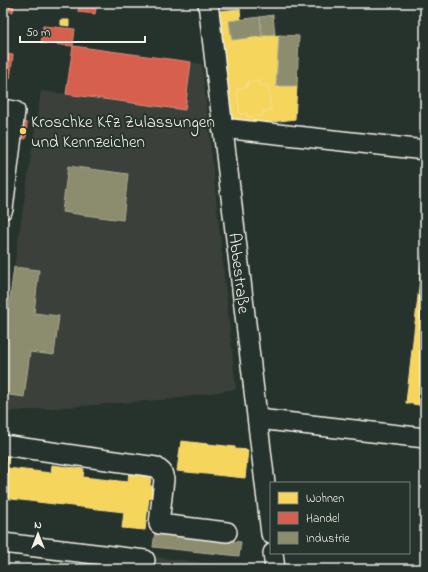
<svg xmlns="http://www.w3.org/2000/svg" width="428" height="572" font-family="'Indie Flower',sans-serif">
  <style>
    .built { fill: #3a403a }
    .homes { fill: #f6d55c; stroke: #f5dd86; fill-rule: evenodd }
    .shops { fill: #d6604d; stroke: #df8c7c }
    .industry { fill: #8c8c6e; stroke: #abaa93 }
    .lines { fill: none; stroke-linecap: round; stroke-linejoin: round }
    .minor-casing { stroke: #f4f1e8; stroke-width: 22 }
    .minor { stroke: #26332d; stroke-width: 19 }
    .poi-dot { fill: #ffd166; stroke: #26332d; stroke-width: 1.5 }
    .labels { text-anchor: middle; stroke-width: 4; stroke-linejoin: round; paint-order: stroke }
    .poi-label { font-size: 17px; fill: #f4f1e8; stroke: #26332d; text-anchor: start }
    .street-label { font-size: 17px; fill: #f4f1e8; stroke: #26332d }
  </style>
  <rect width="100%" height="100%" fill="#26332d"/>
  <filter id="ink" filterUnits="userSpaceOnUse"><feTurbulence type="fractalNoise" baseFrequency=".025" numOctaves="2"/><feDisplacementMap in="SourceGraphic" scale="8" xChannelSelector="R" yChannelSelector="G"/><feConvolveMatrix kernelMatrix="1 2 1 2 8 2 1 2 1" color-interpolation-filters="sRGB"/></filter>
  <g filter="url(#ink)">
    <!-- built -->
    <path class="built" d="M73,46L202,64L236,389L172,399L3,412V352L14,267L41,91L66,94Z
      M149,556L249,569H148Z"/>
    <!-- homes -->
    <path class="homes" d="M240,9L241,19L219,23L218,11Z
      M61,20H69V26L61,25Z
      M229,21L232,40L275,34V36L279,35L276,86H297L295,119L232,127L219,23ZM258,80L259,86L268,85L271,110L263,111V116L247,117V113L240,114L237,89L247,87V82Z
      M258,80L259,86L268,85L271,110L263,111V116L247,117V113L240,114L237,89L247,87V82Z
      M425,234V406L406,403Z
      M181,441L235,447V449L248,450L245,478L177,471Z
      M3,453L9,454L7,468L51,473L52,465L84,469L83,477L128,482L129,469L152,471L150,485L155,489L154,496L149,498L145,530L122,528L124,512L3,498V502Z"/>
    <!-- shops -->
    <path class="shops" d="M3,3H34V6L14,4L13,12L3,9Z
      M71,3H97L95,14L78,12L79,4Z
      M43,26L75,29L73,46L41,43Z
      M73,46L191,62L185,110L66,94Z
      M3,54L13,55L10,79H3Z
      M20,123H27L26,139L18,138Z"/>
    <!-- industry -->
    <path class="industry" d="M273,15L275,34L262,36L260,17Z
      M260,17L262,36L232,40L229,21Z
      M279,35L299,36L297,86H276Z
      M68,166L128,174L123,220L62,212Z
      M14,267L39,270L34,313L59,316L54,355L30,352L24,397L3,394V352Z
      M155,532L241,542L239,556L153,547Z"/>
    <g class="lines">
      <defs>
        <g id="minor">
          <path id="s1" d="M208,3L271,534"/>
          <path d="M3,109L15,111L3,209"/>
          <path d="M222,128L425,150"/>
          <path d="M258,419L425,438"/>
          <path d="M3,445L156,467L162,472L164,479L159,524L227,532"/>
          <path d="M3,543L145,560"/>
          <path d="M273,553L275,569"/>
        </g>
      </defs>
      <!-- minor casing -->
      <use href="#minor" class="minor-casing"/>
      <!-- minor -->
      <use href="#minor" class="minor"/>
    </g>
  </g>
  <!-- markers -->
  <circle class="poi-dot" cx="23" cy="131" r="4"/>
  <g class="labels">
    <!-- poi labels -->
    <g class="poi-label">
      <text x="31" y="127">Kroschke Kfz Zulassungen<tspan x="31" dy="20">und Kennzeichen</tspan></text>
    </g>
    <!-- street labels -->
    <g class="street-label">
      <text dy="6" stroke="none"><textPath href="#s1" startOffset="272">Abbestraße</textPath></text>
    </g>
  </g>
  <!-- margin -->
  <rect width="428" height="572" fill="none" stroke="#26332d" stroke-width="16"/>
  <rect x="8" y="8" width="412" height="556" fill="none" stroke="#f4f1e8" stroke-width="1.5" filter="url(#ink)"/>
  <!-- legend -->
  <rect x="270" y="482" width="140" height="72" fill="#26332d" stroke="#787f78"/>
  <rect x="278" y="492" width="20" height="12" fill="#f6d55c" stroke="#787f78"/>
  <text x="306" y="502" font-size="12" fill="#f4f1e8">Wohnen</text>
  <rect x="278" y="512" width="20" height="12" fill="#d6604d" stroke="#787f78"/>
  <text x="306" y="522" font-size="12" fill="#f4f1e8">Handel</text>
  <rect x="278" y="532" width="20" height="12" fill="#8c8c6e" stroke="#787f78"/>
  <text x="306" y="542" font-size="12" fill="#f4f1e8">Industrie</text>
  <!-- north arrow -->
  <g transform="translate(38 534)" stroke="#26332d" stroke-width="3" paint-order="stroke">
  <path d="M0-3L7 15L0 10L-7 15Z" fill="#f4f1e8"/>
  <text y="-6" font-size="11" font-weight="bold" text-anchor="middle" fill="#f4f1e8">N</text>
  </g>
  <!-- scale -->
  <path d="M20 36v6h125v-6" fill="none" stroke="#f4f1e8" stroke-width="2"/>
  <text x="26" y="36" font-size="12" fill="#f4f1e8" stroke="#26332d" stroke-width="3" paint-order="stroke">50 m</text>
</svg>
